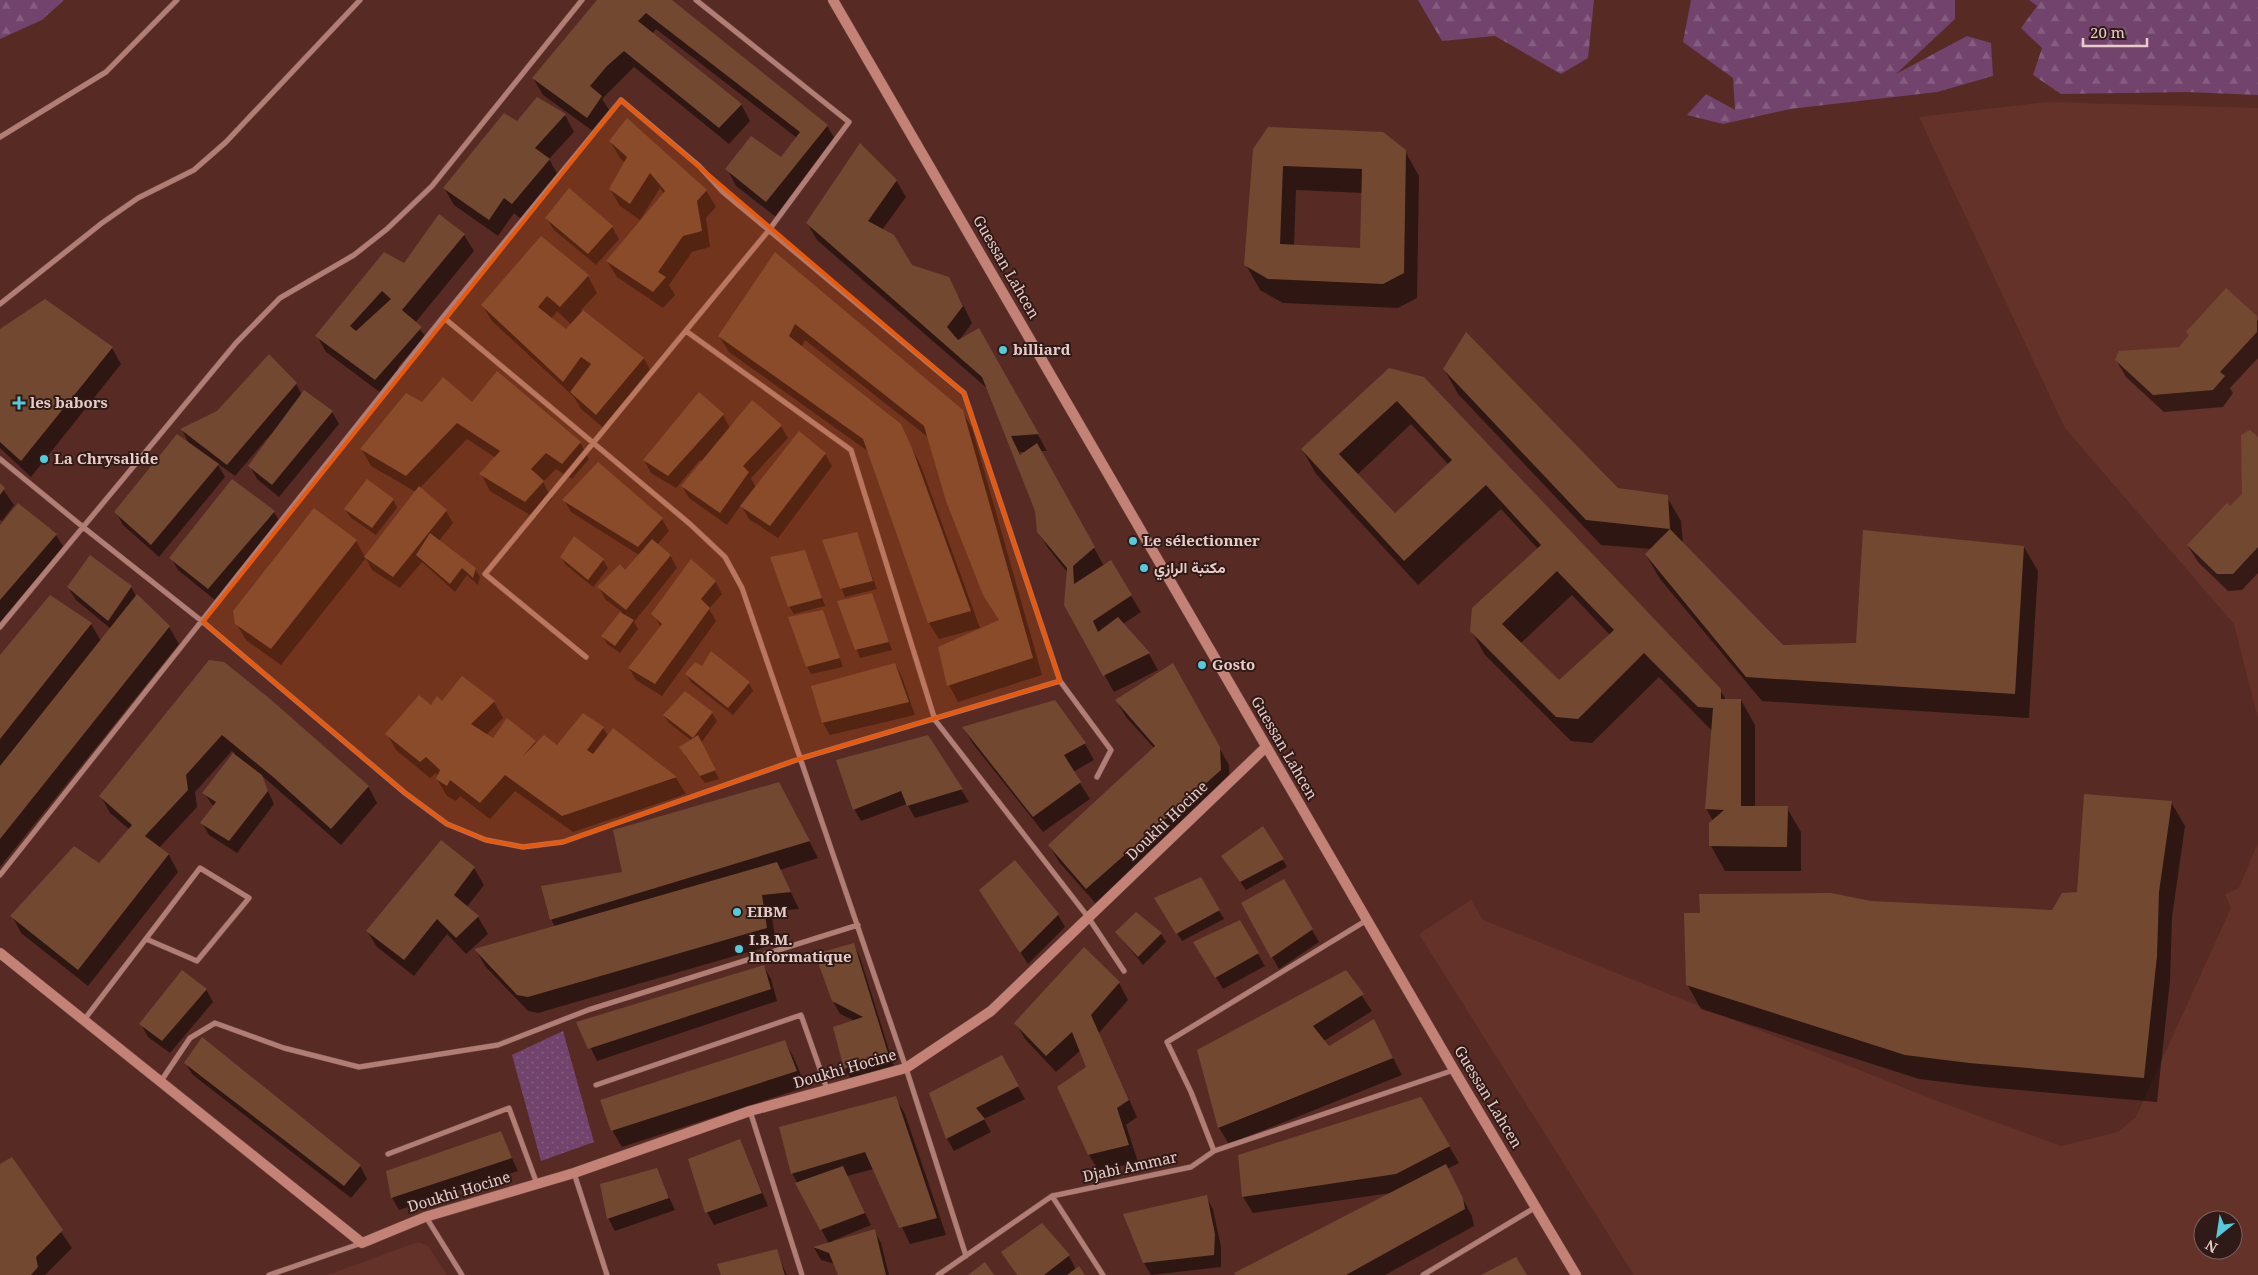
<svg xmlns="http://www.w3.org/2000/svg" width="2258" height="1275" font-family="'Noto Serif',Vazirmatn,serif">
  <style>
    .built { fill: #65322a; fill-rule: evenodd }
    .forest { fill: url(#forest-firs) }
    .park { fill: url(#park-dots) }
    .shadow { fill: #0007; fill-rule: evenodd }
    .building { fill: #724831; fill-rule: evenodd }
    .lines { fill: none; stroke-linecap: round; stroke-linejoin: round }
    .street-casing { stroke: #6e4944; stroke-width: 6 }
    .secondary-casing { stroke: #6e4944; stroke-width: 11 }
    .street { stroke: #b17d74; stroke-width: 5 }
    .secondary { stroke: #c48176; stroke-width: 10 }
    .marked { fill: #e8590c; fill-opacity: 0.2; stroke: #e8590c; stroke-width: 4; stroke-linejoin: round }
    .poi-dot { fill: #54cadd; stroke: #2f1a17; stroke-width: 2 }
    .labels { text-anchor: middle; stroke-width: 4; stroke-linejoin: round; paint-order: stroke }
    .street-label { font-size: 15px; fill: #e9ccc7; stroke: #2f1a17 }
    .poi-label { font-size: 15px; font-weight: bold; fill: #e9ccc7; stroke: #2f1a17; text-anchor: start }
  </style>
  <defs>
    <pattern id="forest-firs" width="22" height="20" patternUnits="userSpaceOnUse" patternTransform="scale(1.25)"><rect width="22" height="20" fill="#71436d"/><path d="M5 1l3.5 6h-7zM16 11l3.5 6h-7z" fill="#855d80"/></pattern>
    <pattern id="park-dots" width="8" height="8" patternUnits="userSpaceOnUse" patternTransform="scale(1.25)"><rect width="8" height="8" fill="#71436d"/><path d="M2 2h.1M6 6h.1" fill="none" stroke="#855d80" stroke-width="1.8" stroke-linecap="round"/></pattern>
  </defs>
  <rect width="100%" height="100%" fill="#572b24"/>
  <!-- built -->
  <path class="built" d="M2046,102L2258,108V718L2234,624L2065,428L1919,117Z
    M2258,843V1275H1634L1419,934L1471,900L1483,920L1932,1099L2061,1146L2118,1132L2136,1117L2231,908L2225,894L2239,888ZM2203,1220H2233V1250H2203Z
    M418,1242L428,1246L447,1275H328Z"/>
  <!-- forest -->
  <path class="forest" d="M0,0H64L42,20L0,39Z
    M1418,0H1594L1588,58L1561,74L1495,36L1442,41Z
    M1691,0H1955V19L1896,74L1967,36L1991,43L1993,76L1937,92L1790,109L1723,124L1687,115L1706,94L1735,110L1733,78L1683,42Z
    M2029,0H2258V95L2187,92L2061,94L2033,75L2042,48L2021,28L2037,6Z"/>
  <!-- park -->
  <path class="park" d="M563,1031L594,1142L541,1161L512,1055Z"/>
  <!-- shadow -->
  <path class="shadow" d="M599,0H670L827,126L837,142L776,217L736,186L727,169L782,159L797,138L656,29L652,34L741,104L750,121L729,144L634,67L602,99L611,113L597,134L543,95L533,78Z
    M537,98L565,115L574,132L549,159L559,177L522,220L514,213L498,236L454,205L444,188L517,123Z
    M610,141L706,190L716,207L706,218L710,247L692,252L669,285L675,295L663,308L617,277L607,261L664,194L660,188L640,220L620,206L610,189L625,163L620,158Z
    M1254,150L1405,151L1419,176L1417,298L1398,308L1283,303L1260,290L1246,265ZM1296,190L1363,193L1361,249L1294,246Z
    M896,180L906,197L882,230L911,267L958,295L972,323L958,342L979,330L1047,451H1040L1104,566L1110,562L1141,612L1123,624L1149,654L1158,670L1114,692L1065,605L1068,573L1048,548L1038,531L1037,511L989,390L817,240L807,223ZM1019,452H1026L1021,456Z
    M546,218L612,227L619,239L596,265L554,230Z
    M464,235L474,251L415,323L425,336L398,367L403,375L385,396L326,352L317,336L405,265Z
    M775,254L962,411L972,428L1042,675L958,702L949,685L1000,621L929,438L805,340L801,347L900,425L921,466L980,628L939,639L929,623L869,452L729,352L719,336Z
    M588,276L597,293L581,310L644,359L653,375L606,430L581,409L574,397L492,321L482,305ZM557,311L572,325L566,331L551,319Z
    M2256,317L2258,321V358L2230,388L2233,393L2223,407L2164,412L2126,377L2116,360L2180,349Z
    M0,330L112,348L121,364L31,477L0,448Z
    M1444,369L1617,489L1667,497L1681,521L1683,544L1782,646L1857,644L2024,547L2038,571L2029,718L1762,701L1660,579L1646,555L1651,549L1601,545L1458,394Z
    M1389,370L1720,690L1726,700H1741L1755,725V807L1787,808L1801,832V871H1725L1711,846V824L1713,821L1706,808L1712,731L1659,677L1592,743L1571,741L1485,655L1471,630L1538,549L1501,509L1418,585L1316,474L1302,449ZM1411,424L1449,465L1395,515L1357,475ZM1572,595L1610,635L1559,681L1520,644Z
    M296,384L302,395L332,412L339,424L279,497L257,479L250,466L273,435L271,434L235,476L217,463L225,477L159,557L123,525L116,512L190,445L182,430L218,412Z
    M422,403L472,404L580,442L589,459L572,479L556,469L543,482L552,499L535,518L490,491L481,474L496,458L467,439L420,488L446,511L453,523L439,541L475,569L480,577L478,585L467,575L455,592L422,562L400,588L372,570L366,558L281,665L246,640L236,623L314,510L356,541L365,557L416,492L371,466L362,450Z
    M723,415L730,428L781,426L788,438L751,478L756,488L825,454L832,466L778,538L749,519L741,505L727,525L689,498L682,486L702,462L700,460L676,488L651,473L644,460Z
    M2258,439V573L2242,590L2228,591L2198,562L2188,546L2243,495Z
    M598,464L662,519L669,531L657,545L670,555L677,568L634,622L638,629L620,653L607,644L603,636L622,612L606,600L599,588L625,572L639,555L571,512L564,500Z
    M0,485L14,505L2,521L0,520Z
    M393,499L397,508L376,535L350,517L345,509Z
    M274,512L281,524L215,600L178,570L171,558Z
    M0,527L56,535L66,551L0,628Z
    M856,534L877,589L845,597L823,541Z
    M575,538L603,560L608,568L593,587L566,565L561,557Z
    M805,551L825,606L794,614L789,606Z
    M715,581L722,594L709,609L716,621L662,696L636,680L629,668L661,627L653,614Z
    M68,587H131L136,596L169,627L179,644L0,867V657L91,624L101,641L111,629L76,600Z
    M871,595L892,650L860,658L839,602Z
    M823,611L843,667L811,674L807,666Z
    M210,661L368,786L377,803L341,845L260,774L274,804L237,853L209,835L202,823L214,807L204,793L235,753L232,751L195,792L197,807L159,848L169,855L178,872L88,986L21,933L12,916L99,865L130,830L110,813L101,796Z
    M895,664L902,677L915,715L830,735L823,723L813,687Z
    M1172,665L1229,765L1230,787L1097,905L1059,862L1049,845L1154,748L1126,717L1116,700Z
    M702,668L749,683L753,691L733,715L691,682L686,674Z
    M685,692L712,713L717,721L701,743L719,779L705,783L685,756L692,741L669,723L664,715Z
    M494,702L503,718L486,735L493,740L535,742L536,744L558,746L603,728L608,736L613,729L676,778L686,794L573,832L515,791L490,819L460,796L456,801L447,796L437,779L439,776L436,773L430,778L396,750L387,734L431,707L442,703Z
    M964,728L1085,744L1094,760L1073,772L1090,799L1043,832L973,744Z
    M928,737L969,802L915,818L907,804L861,821L854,809Z
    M788,800L818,858L780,870L799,909L771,911L776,944L538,1013L528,1011L485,966L476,950L555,927L551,919L623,873Z
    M2171,802L2185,826L2172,917L2170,981L2157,1102L1984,1087L1919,1079L1701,1009L1687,984L1701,915L1871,902L2053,911L2078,893Z
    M441,842L474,868L484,885L466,908L478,917L488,934L466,954L447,934L414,976L377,947L367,931Z
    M1283,860L1287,867L1246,890L1228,865Z
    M1200,879L1224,919L1182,941L1156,899Z
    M1284,881L1319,942L1279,969L1242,904Z
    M988,902L1058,915L1065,927L1028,964Z
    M1136,914L1161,934L1166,942L1143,965L1116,932Z
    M1239,922L1265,966L1223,989L1202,955Z
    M853,944L860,957L894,1066L852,1081L845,1069L855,1021L840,1014L833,1001Z
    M764,967L771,979L777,1001L597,1061L578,1022Z
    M1345,971L1372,1011L1324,1041L1329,1048L1373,1020L1402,1075L1229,1144L1219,1128L1198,1051Z
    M1119,983L1128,1000L1099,1033L1137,1117L1126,1125L1138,1162L1099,1171L1089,1155L1087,1068L1081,1050L1056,1072L1025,1039L1016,1023Z
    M206,989L213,1002L170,1053L148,1037L141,1024Z
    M785,1042L794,1058L806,1087L622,1147L612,1130Z
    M1001,1057L1025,1099L984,1119L991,1132L954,1151L947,1139L930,1094Z
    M185,1063L360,1166L367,1179L351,1198L193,1075Z
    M895,1097L905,1114L946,1235L910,1244L874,1169L847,1176L871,1225L832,1241L833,1243L874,1230L881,1243L889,1275H839L835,1264L821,1260L814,1248L829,1244L792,1173Z
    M500,1133L518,1171L399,1210L392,1198Z
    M740,1140L768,1206L714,1225L707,1212Z
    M1449,1146L1459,1163L1447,1169L1472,1216L1474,1226L1385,1275H1237L1391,1193L1253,1213L1243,1197Z
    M11,1159L72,1248L45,1275H0V1166Z
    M656,1169L675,1210L615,1231L608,1218Z
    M1206,1197L1213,1209L1221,1247V1267L1151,1275L1144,1263Z
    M776,1251L787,1275H722Z
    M1002,1252L1069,1256L1076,1270L1083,1275H1017Z"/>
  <!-- building -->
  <path class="building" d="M597,0H672L828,125L766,202L725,169L751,136L781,157L800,132L646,13L638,21L742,104L719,128L624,51L607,66L590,86L602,96L587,118L532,78Z
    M537,97L566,114L535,148L550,159L512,204L504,198L489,220L443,188L504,113L517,121Z
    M627,118L707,190L697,201L702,231L683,236L658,272L666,277L653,292L606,261L665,191L650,173L630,204L609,189L627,157L609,141Z
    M1268,127L1383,132L1406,150L1404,273L1383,284L1268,279L1244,265L1253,149ZM1283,166L1362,169L1360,248L1280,244Z
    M860,143L897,180L868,221L894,235L912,265L949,277L963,306L947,327L958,340L979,328L1039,434L1011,436L1020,455L1037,443L1095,547L1073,566L1074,584L1111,560L1132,595L1093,621L1098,632L1118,617L1150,653L1103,676L1064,605L1067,568L1037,532L1035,511L982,377L806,223Z
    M569,188L613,226L588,254L545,218Z
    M439,214L465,234L402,310L422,327L375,380L315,336L384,252L404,263ZM382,291L391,299L356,331L350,326Z
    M541,236L589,275L560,307L547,296L538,307L566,329L583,310L644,358L596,415L570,392L591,364L581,357L563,382L481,305Z
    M775,252L963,410L1033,658L947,686L938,647L999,620L983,595L946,501L924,426L795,324L789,336L901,424L912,448L971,611L928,623L863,439L718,336Z
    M2226,288L2257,316V332L2220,372L2225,376L2213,390L2153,395L2115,360L2119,351L2179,347L2189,335L2186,332Z
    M45,299L113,347L21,461L0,442V329Z
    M1466,332L1618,488L1668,495L1670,529L1586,520L1443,369Z
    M269,354L297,383L227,465L180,429L217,411Z
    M1389,368L1424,377L1721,689V699H1741V806H1788L1787,847L1709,846V823L1724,810L1705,809L1713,708L1698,707L1644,653L1578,719L1556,717L1470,631L1472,608L1541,545L1486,485L1404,561L1301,449ZM1397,401L1452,460L1395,513L1339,454ZM1557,571L1614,630L1559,680L1502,624Z
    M497,371L581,442L562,464L546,453L531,469L544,481L525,502L479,474L500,451L457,423L406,476L360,449L406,393L422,402L443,377L472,402Z
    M304,390L333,411L272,485L248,466Z
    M699,392L724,414L668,476L643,460Z
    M752,400L782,425L743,466L749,472L720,513L681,486Z
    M2250,430L2258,437V547L2233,574H2217L2187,545L2227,503L2230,506L2242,494L2241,435Z
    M799,431L826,453L770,526L740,506Z
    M177,434L219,464L151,545L114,512Z
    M598,462L663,518L638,547L562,500Z
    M232,479L275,511L208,589L169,558Z
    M367,479L394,499L372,528L344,509Z
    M0,483L5,488L0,495Z
    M419,486L447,510L393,577L364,557Z
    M18,503L57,534L0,600V525Z
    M314,508L357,540L271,649L235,624L233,611Z
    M1670,529L1783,645L1856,643L1863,530L2024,546L2015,694L1746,677L1645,554Z
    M857,532L873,581L840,589L822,540Z
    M430,533L476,568L473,578L462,568L450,584L416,555Z
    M574,536L604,559L588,580L560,557Z
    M652,539L671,555L626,610L597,587L620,564L625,570Z
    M805,550L822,598L788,607L770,557Z
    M90,555L132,586L108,621L67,587Z
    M691,559L716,581L701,599L710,608L655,684L628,668L662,624L651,614Z
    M872,593L889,642L855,650L837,601Z
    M137,594L170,626L0,839V766Z
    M50,595L92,623L0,739V655Z
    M823,610L840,658L806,667L788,617Z
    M620,612L634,620L615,646L601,636Z
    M711,651L750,682L728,708L685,674L695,662L702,666Z
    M209,660L224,662L269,698L369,786L331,829L272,776L222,735L186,775L188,790L145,836L169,854L78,970L10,916L74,846L99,863L132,825L99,796Z
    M895,663L909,702L822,723L811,686Z
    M1173,663L1220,747L1221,770L1086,889L1048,845L1155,746L1115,700Z
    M462,676L495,701L471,724L493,738L507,718L536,741L522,757L544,735L557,745L583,713L604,727L587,750L593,754L613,728L677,777L562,816L505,775L480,803L450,780L447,786L436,779L440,770L426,757L420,762L385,734L419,695L431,705L437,696L442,701Z
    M685,691L713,712L693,738L663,715Z
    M1055,700L1086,743L1064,755L1081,782L1033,817L962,727Z
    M698,735L716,770L700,776L679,747Z
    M928,735L963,789L907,806L901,791L853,810L836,760Z
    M233,753L262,775L268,791L229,841L200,823L216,802L202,793Z
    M779,782L810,841L550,920L541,886L622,872L613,830Z
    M2084,794L2172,801L2159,892L2157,956L2144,1078L1969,1063L1905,1055L1686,985L1684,913H1700L1699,894L1831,893L1871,901L2052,910L2062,893L2077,892Z
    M1263,826L1284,859L1240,882L1221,856Z
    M441,840L475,867L454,895L479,916L456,938L437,919L404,960L366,931Z
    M1015,860L1059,914L1020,953L979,890Z
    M777,862L791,892L762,895L767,928L528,997L517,995L474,949Z
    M1201,877L1220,910L1176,934L1154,898Z
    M1284,879L1313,929L1271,958L1241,903Z
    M1136,912L1162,933L1138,957L1115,932Z
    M1240,920L1259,953L1215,978L1193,942Z
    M854,943L888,1053L844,1069L833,1027L863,1017L832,1001L815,954Z
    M1084,947L1120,982L1091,1015L1129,1100L1117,1108L1129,1145L1088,1155L1057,1087L1086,1067L1072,1032L1046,1056L1014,1023Z
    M764,965L771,989L588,1049L576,1022Z
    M182,970L207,989L162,1041L139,1024Z
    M1346,970L1364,994L1313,1026L1329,1046L1374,1019L1393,1058L1218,1128L1197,1050Z
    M202,1037L361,1165L344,1186L184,1063Z
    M785,1040L797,1071L611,1131L600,1100Z
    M1002,1055L1019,1086L976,1108L985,1119L946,1139L929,1093Z
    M896,1096L937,1218L899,1228L865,1152L791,1174L779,1127Z
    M1421,1097L1450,1146L1396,1174L1242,1197L1238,1155Z
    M501,1131L512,1158L391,1198L386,1171Z
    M740,1139L762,1193L705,1213L688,1159Z
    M12,1157L63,1230L36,1257L38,1267L31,1275H0V1164Z
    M1446,1164L1463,1198L1465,1209L1346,1275H1236L1234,1273Z
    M843,1166L865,1213L820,1230L795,1183Z
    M657,1168L669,1198L607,1219L600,1184Z
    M1207,1195L1215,1234L1214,1255L1143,1263L1123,1214Z
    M1042,1223L1070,1255L1044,1275H1017L1001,1252Z
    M875,1229L886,1275H838L829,1253L813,1247Z
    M777,1249L785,1275H721L717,1264Z
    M1516,1257L1527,1275H1481Z
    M985,1262L994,1275H968Z
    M1079,1266L1085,1275H1067Z"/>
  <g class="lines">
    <defs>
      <path id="street" d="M0,137L106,72L177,0
        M0,304L102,223L138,198L194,170L226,142L360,0
        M443,317L690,524L725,557L742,588L906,1068L966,1256
        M686,331L851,450L935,720L1088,917L1124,971
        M0,459L83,527L203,622L405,793L447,824L486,840L523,847L563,842L802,758L1060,681
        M0,627L236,343L280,298L354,255L387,229L432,186L582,0
        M586,657L485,574L769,230L849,122L696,0
        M0,875L443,317L621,100L699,166L723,192L964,393L1060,681L1111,750L1097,777
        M84,1020L200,868L249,898L197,961L146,939
        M161,1081L190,1038L215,1023L284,1048L359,1067L498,1045L588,1010L858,925
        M596,1085L801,1015L827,1089
        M750,1111L802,1275
        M1214,1151L1191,1092L1167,1042L1367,920
        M388,1154L509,1108L537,1184
        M574,1173L607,1275
        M1052,1196L1103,1275
        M426,1217L462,1275
        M269,1275L362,1243
        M938,1275L1052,1196L1191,1167L1214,1151L1454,1070
        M1423,1275L1536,1207"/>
      <path id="secondary" d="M833,0L1454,1070L1576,1275
        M0,953L362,1243L425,1217L574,1173L750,1111L906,1068L991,1011L1266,747"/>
    </defs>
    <!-- street casing -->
    <use href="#street" class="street-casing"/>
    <!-- secondary casing -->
    <use href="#secondary" class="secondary-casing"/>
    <!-- street -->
    <use href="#street" class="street"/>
    <!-- secondary -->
    <use href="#secondary" class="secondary"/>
  </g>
  <!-- marked area -->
  <path class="marked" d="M621,100L964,393L1060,681L802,758L563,842L523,847L486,840L447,824L405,793L203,622Z"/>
  <!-- markers -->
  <g class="poi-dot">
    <circle cx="1003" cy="350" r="5"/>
    <path d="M16.5 395.5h5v5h5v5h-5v5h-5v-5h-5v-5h5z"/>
    <circle cx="44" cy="459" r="5"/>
    <circle cx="1133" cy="541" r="5"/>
    <circle cx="1144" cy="568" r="5"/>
    <circle cx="1202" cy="665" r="5"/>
    <circle cx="737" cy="912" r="5"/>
    <circle cx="739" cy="949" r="5"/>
  </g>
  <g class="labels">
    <!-- street labels -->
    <g class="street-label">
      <text transform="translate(1006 267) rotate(60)" y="5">Guessan Lahcen</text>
      <text transform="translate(1284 748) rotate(60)" y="5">Guessan Lahcen</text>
      <text transform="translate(1167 821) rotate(-44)" y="5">Doukhi Hocine</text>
      <text transform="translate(845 1069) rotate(-16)" y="5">Doukhi Hocine</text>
      <text transform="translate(1488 1097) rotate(59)" y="5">Guessan Lahcen</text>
      <text transform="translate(1130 1167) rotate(-12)" y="5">Djabi Ammar</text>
      <text transform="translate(459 1192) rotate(-17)" y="5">Doukhi Hocine</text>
    </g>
    <!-- poi labels -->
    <g class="poi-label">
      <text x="1013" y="355">billiard</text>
      <text x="30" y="408">les babors</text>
      <text x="54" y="464">La Chrysalide</text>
      <text x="1143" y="546">Le sélectionner</text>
      <text x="1154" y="573">مكتبة الرازي</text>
      <text x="1212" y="670">Gosto</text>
      <text x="747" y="917">EIBM</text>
      <text x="749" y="945">I.B.M.<tspan x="749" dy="17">Informatique</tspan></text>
    </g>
  </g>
  <!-- north arrow -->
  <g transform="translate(2218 1235) rotate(210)"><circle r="24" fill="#2f1a17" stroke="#79615d"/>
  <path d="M0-4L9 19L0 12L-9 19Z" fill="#54cadd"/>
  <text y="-8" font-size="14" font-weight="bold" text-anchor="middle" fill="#e9ccc7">N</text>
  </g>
  <!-- scale -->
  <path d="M2083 38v8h64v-8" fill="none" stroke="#e9ccc7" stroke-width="2.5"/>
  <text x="2090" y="38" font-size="15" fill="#e9ccc7" stroke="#2f1a17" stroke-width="4" paint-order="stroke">20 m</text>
</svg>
